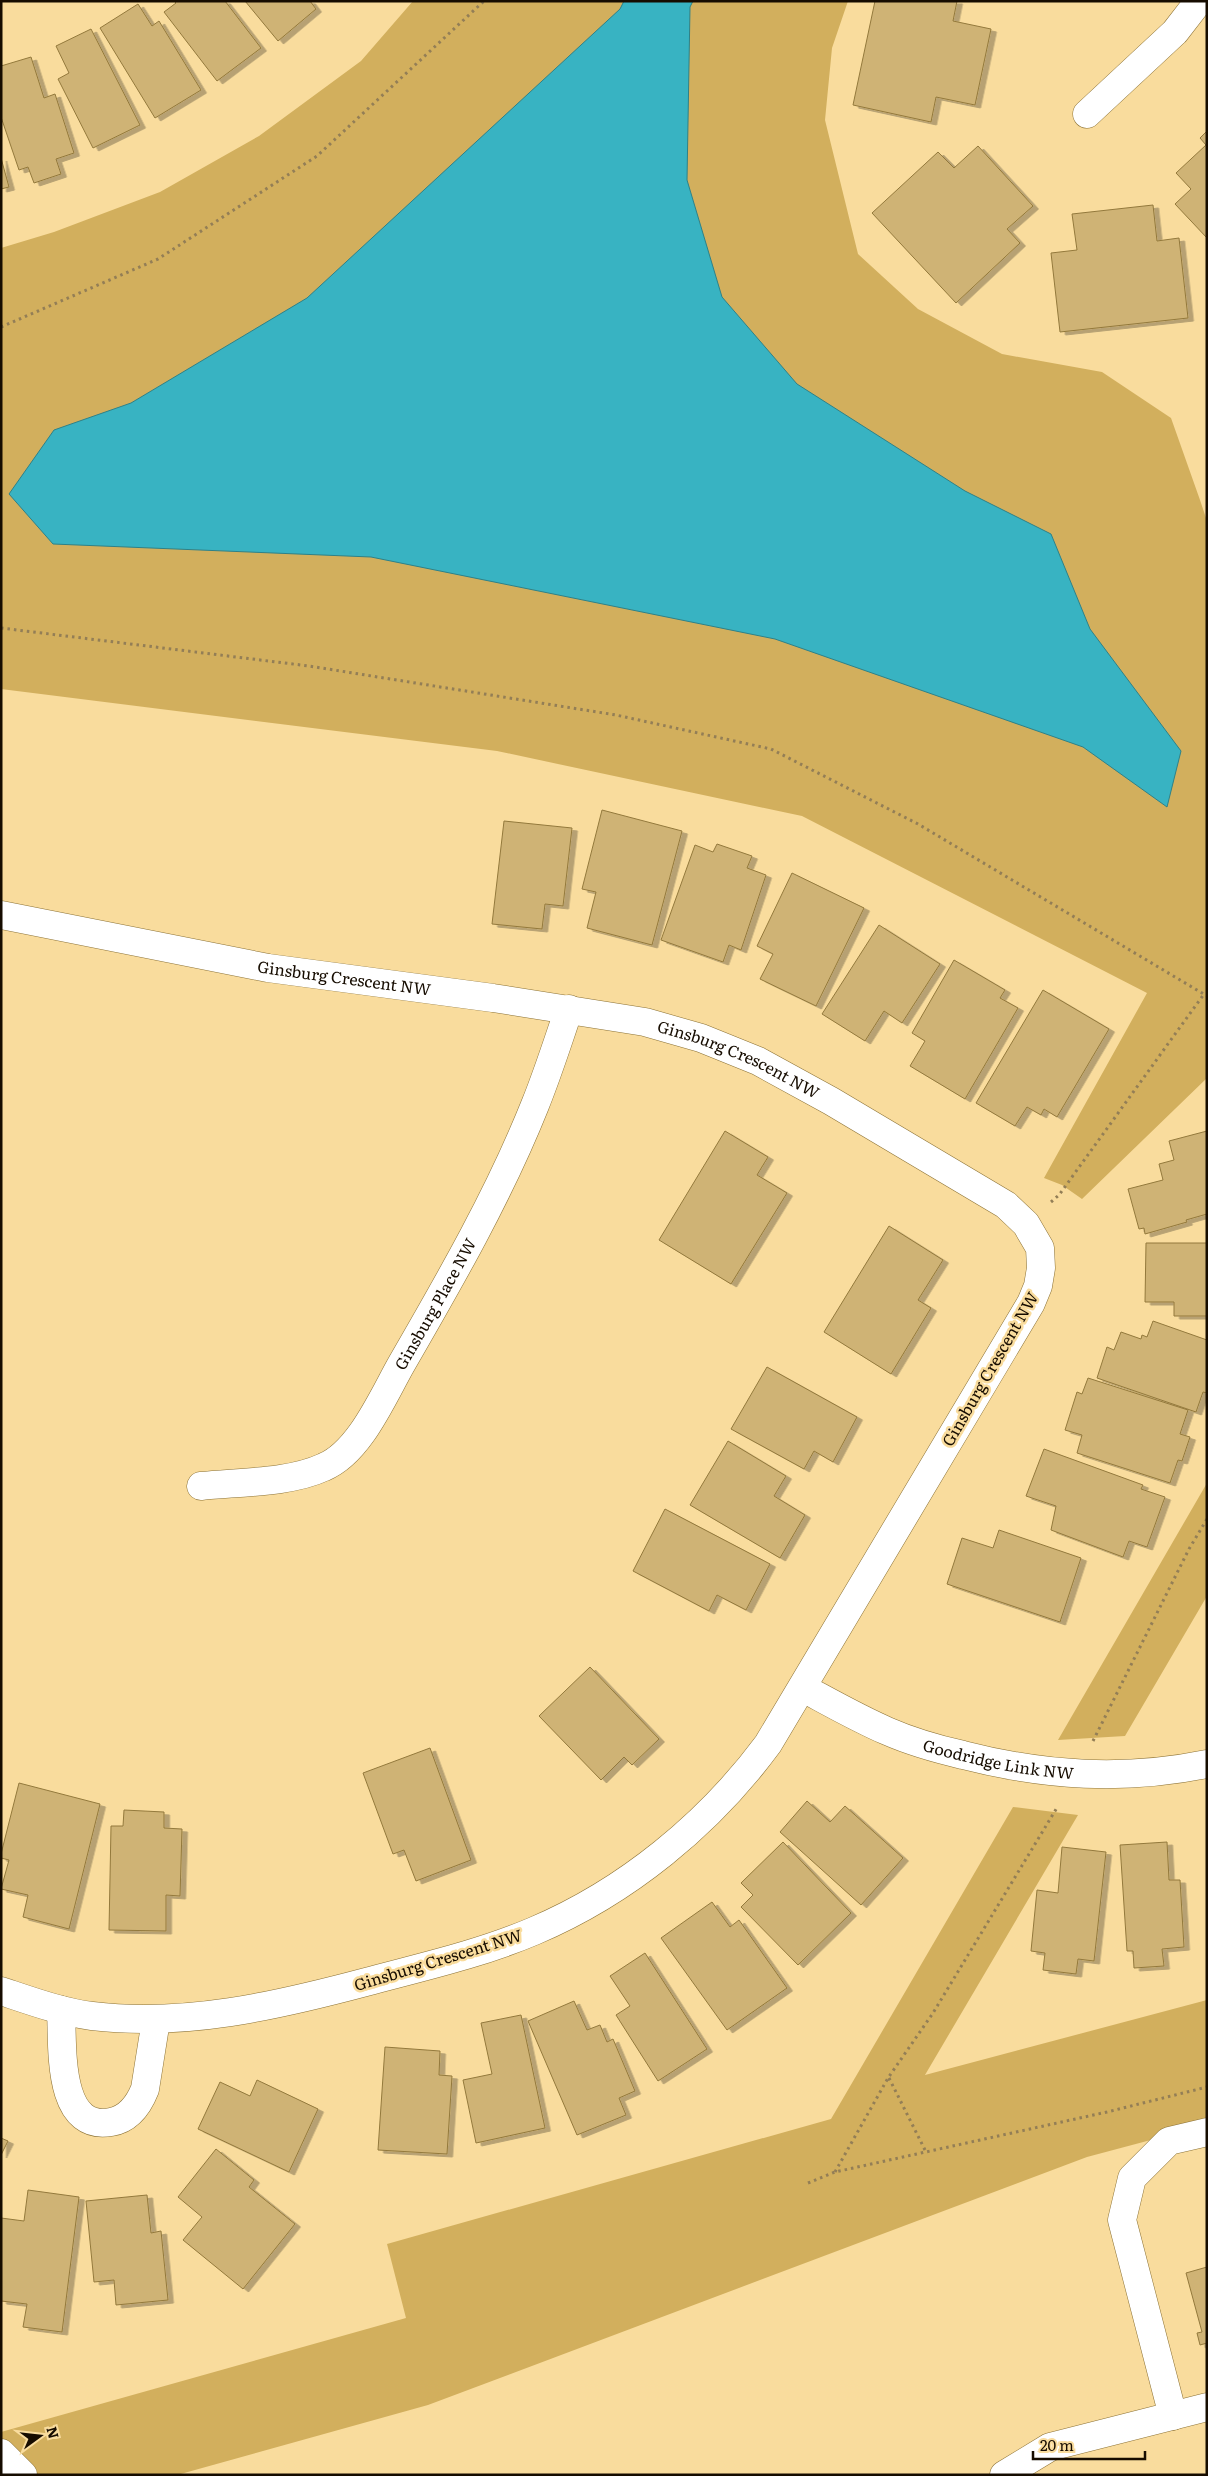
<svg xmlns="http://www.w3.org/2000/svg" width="1208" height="2476" font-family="Literata,serif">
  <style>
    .green { fill: #d2af5d }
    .water { fill: #38b3c2; stroke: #2e8188 }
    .building { fill: #cfb375; stroke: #93793c; filter: url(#shadow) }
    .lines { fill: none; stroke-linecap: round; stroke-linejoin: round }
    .minor-casing { stroke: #8c7235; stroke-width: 29 }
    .path { stroke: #937e56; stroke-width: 3; stroke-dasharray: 2.5 4; stroke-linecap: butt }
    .minor { stroke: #fff; stroke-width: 28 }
    .labels { text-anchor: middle; stroke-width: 5; stroke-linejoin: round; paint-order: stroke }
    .street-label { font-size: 16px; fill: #160c00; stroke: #f9dc9d }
  </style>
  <defs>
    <filter id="shadow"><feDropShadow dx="5.5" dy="3" stdDeviation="0" flood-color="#0004"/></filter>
  </defs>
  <rect width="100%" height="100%" fill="#f9dc9d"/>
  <!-- green -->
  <path class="green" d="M413,1H848L832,48L825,120L858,254L918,309L1002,354L1102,372L1171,418L1200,500L1207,521V1078L1082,1199L1062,1185L1044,1178L1147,993L802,816L497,751L1,689V248L54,232L160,192L259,136L361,61Z
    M1207,1483V1596L1125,1736L1058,1740Z
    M1013,1807L1078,1815L925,2075L1207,2000V2125L1087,2157L428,2405L177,2475H1V2432L406,2318L387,2244L831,2119Z"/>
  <!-- water -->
  <path class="water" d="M624,1H693L690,7L687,180L722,297L797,384L965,491L1051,534L1090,629L1181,751L1167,807L1083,747L775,639L371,557L53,544L9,494L54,430L131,403L307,298L620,9Z"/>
  <!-- building -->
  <path class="building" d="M174,1H225L261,48L217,81L164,12L176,3Z
    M245,1H310L316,9L278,41Z
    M875,1H957L953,21L991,29L975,105L936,97L931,122L853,105Z
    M138,4L152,26L159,21L201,90L155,118L100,28Z
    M91,29L140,125L93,148L58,79L69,73L56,46Z
    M31,57L44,98L55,94L74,153L56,159L61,174L34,183L28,167L19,170L1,117V66Z
    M1207,131V238L1175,204L1191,189L1176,173L1206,145L1200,138Z
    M978,146L1033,206L1007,229L1020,243L956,303L872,213L938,152L954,168Z
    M1,158L9,187L1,189Z
    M1153,205L1157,241L1179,238L1188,318L1060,332L1051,253L1077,250L1072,214Z
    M602,810L682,831L652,945L587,928L596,892L582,889Z
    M504,821L572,828L563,906L545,904L542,929L492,924Z
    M717,844L752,856L747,868L766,875L741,950L729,945L723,962L661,940L695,845L713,852Z
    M792,873L864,908L816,1006L760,979L773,954L757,946Z
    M879,925L940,964L902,1023L884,1011L865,1041L822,1014Z
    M954,960L1005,990L1000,998L1018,1008L965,1099L910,1066L925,1041L912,1033Z
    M1043,990L1109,1029L1057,1117L1044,1109L1041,1115L1027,1107L1015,1126L976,1103Z
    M725,1131L768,1157L757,1175L787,1193L731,1284L659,1240Z
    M1207,1131V1214L1186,1220L1187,1222L1145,1234L1144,1228L1139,1229L1128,1189L1163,1180L1159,1164L1174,1160L1169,1141Z
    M889,1226L943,1260L918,1300L931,1308L891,1374L824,1332Z
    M1146,1243H1207V1316H1174V1302H1145Z
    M1153,1321L1207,1340V1393L1203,1392L1196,1412L1097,1378L1107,1347L1114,1350L1121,1332L1141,1339L1142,1335L1147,1337Z
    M767,1367L857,1417L833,1462L814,1451L804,1469L731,1429Z
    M1088,1378L1188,1410L1180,1434L1190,1437L1182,1461L1178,1460L1170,1483L1077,1453L1082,1435L1065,1430L1077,1392L1082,1394Z
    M728,1441L786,1476L774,1496L805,1515L780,1558L690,1505Z
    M1044,1449L1143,1485L1141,1489L1165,1497L1147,1547L1129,1541L1123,1557L1051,1530L1056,1506L1026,1496Z
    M665,1509L770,1564L746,1610L717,1595L709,1611L633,1571Z
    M999,1530L1081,1558L1060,1622L947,1584L962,1538L993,1548Z
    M590,1667L659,1739L632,1765L624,1757L601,1780L539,1716Z
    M430,1748L471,1860L416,1881L404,1850L393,1854L363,1773Z
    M19,1783L100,1804L69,1929L23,1917L28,1895L1,1889L9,1860L1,1858V1854Z
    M807,1801L830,1822L845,1806L903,1858L861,1905L780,1832Z
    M124,1810L164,1812V1828L182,1829L180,1896L166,1895V1931L109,1930L111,1826H123Z
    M783,1842L851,1913L798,1965L741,1907L753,1895L741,1883Z
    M1167,1842L1169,1880H1180L1184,1947L1162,1949L1164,1966L1134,1968L1133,1951H1127L1120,1845Z
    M1062,1847L1106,1852L1094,1961L1078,1959L1076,1974L1043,1970L1045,1953L1031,1951L1037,1890L1058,1893Z
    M712,1902L730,1927L739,1920L787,1988L727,2030L661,1938Z
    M645,1953L707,2049L658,2081L616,2015L630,2006L610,1976Z
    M574,2001L587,2030L600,2025L607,2042L613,2039L635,2091L619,2098L626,2115L577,2135L528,2021Z
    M521,2015L545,2128L476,2143L463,2080L492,2074L481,2023Z
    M385,2047L440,2051L439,2075L452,2076L447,2154L378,2150Z
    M257,2080L318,2109L289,2172L198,2129L220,2082L250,2096Z
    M1,2138L8,2141L1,2155Z
    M216,2149L254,2180L249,2187L295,2224L243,2289L183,2240L202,2217L178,2197Z
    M28,2190L79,2197L62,2332L23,2327L27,2304L1,2301V2218L24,2221Z
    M147,2195L151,2233L161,2231L168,2300L116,2305L114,2280L94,2282L86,2201Z
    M1207,2267V2343L1200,2345L1197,2333L1202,2332L1186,2273Z"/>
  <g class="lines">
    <defs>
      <g id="minor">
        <path d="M1087,114L1175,32L1199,1"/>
        <path id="s1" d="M1,915L268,968L493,998L645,1022L701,1038L758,1061L831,1101L1006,1205L1026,1224L1040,1248L1041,1268L1038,1286L1031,1303L768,1744C709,1824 626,1892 534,1931C480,1954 422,1967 366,1982C276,2006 185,2027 92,2016C61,2012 31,2001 1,1991"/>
        <path id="s2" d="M201,1486C239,1482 290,1483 324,1467C360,1452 383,1396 402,1363C450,1280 499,1195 535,1105C548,1073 558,1041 569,1009"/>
        <path id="s3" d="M803,1688C831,1703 859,1719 887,1731C912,1742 937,1749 963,1755C1045,1776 1124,1781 1207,1764"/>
        <path d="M61,2010C63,2045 56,2132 111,2122C129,2119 139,2104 145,2089L156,2020"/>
        <path d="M1173,2416L1122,2220L1132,2178L1169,2141L1207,2132"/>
        <path d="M1,2453L23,2475"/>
        <path d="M1004,2475L1050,2447L1207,2407"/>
      </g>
    </defs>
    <!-- minor casing -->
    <use href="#minor" class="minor-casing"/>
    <!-- path -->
    <path class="path" d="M1,327L158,259L317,156L484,1
      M1,628L309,666L616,715L771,749L918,824L1207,996
      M1051,1202L1059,1195L1204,994
      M1093,1741L1189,1549L1207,1519
      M889,2078L926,2152
      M835,2172L888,2078L933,2013L1058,1806
      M808,2183L835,2172L1107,2112L1207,2087"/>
    <!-- minor -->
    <use href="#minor" class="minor"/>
  </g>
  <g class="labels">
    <!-- street labels -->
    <g class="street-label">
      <text dy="6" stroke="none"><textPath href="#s1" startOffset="349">Ginsburg Crescent NW</textPath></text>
      <text dy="6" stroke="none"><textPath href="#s1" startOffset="754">Ginsburg Crescent NW</textPath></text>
      <text dy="6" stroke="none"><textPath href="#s2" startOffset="325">Ginsburg Place NW</textPath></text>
      <text transform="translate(990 1369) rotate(-60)" y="6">Ginsburg Crescent NW</text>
      <text dy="6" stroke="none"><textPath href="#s3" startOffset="210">Goodridge Link NW</textPath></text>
      <text transform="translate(438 1960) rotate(-17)" y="6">Ginsburg Crescent NW</text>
    </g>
  </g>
  <!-- border -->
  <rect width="1208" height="2476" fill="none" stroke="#160c00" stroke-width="5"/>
  <!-- north arrow -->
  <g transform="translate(40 2436) rotate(75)" stroke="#f9dc9d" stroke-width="4" paint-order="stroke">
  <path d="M0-4L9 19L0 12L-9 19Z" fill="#160c00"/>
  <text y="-8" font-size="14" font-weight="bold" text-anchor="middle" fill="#160c00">N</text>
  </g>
  <!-- scale -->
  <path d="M1033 2451v8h112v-8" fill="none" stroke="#160c00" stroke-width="2.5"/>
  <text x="1040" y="2451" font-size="15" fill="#160c00" stroke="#f9dc9d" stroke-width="4" paint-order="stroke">20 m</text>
</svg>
